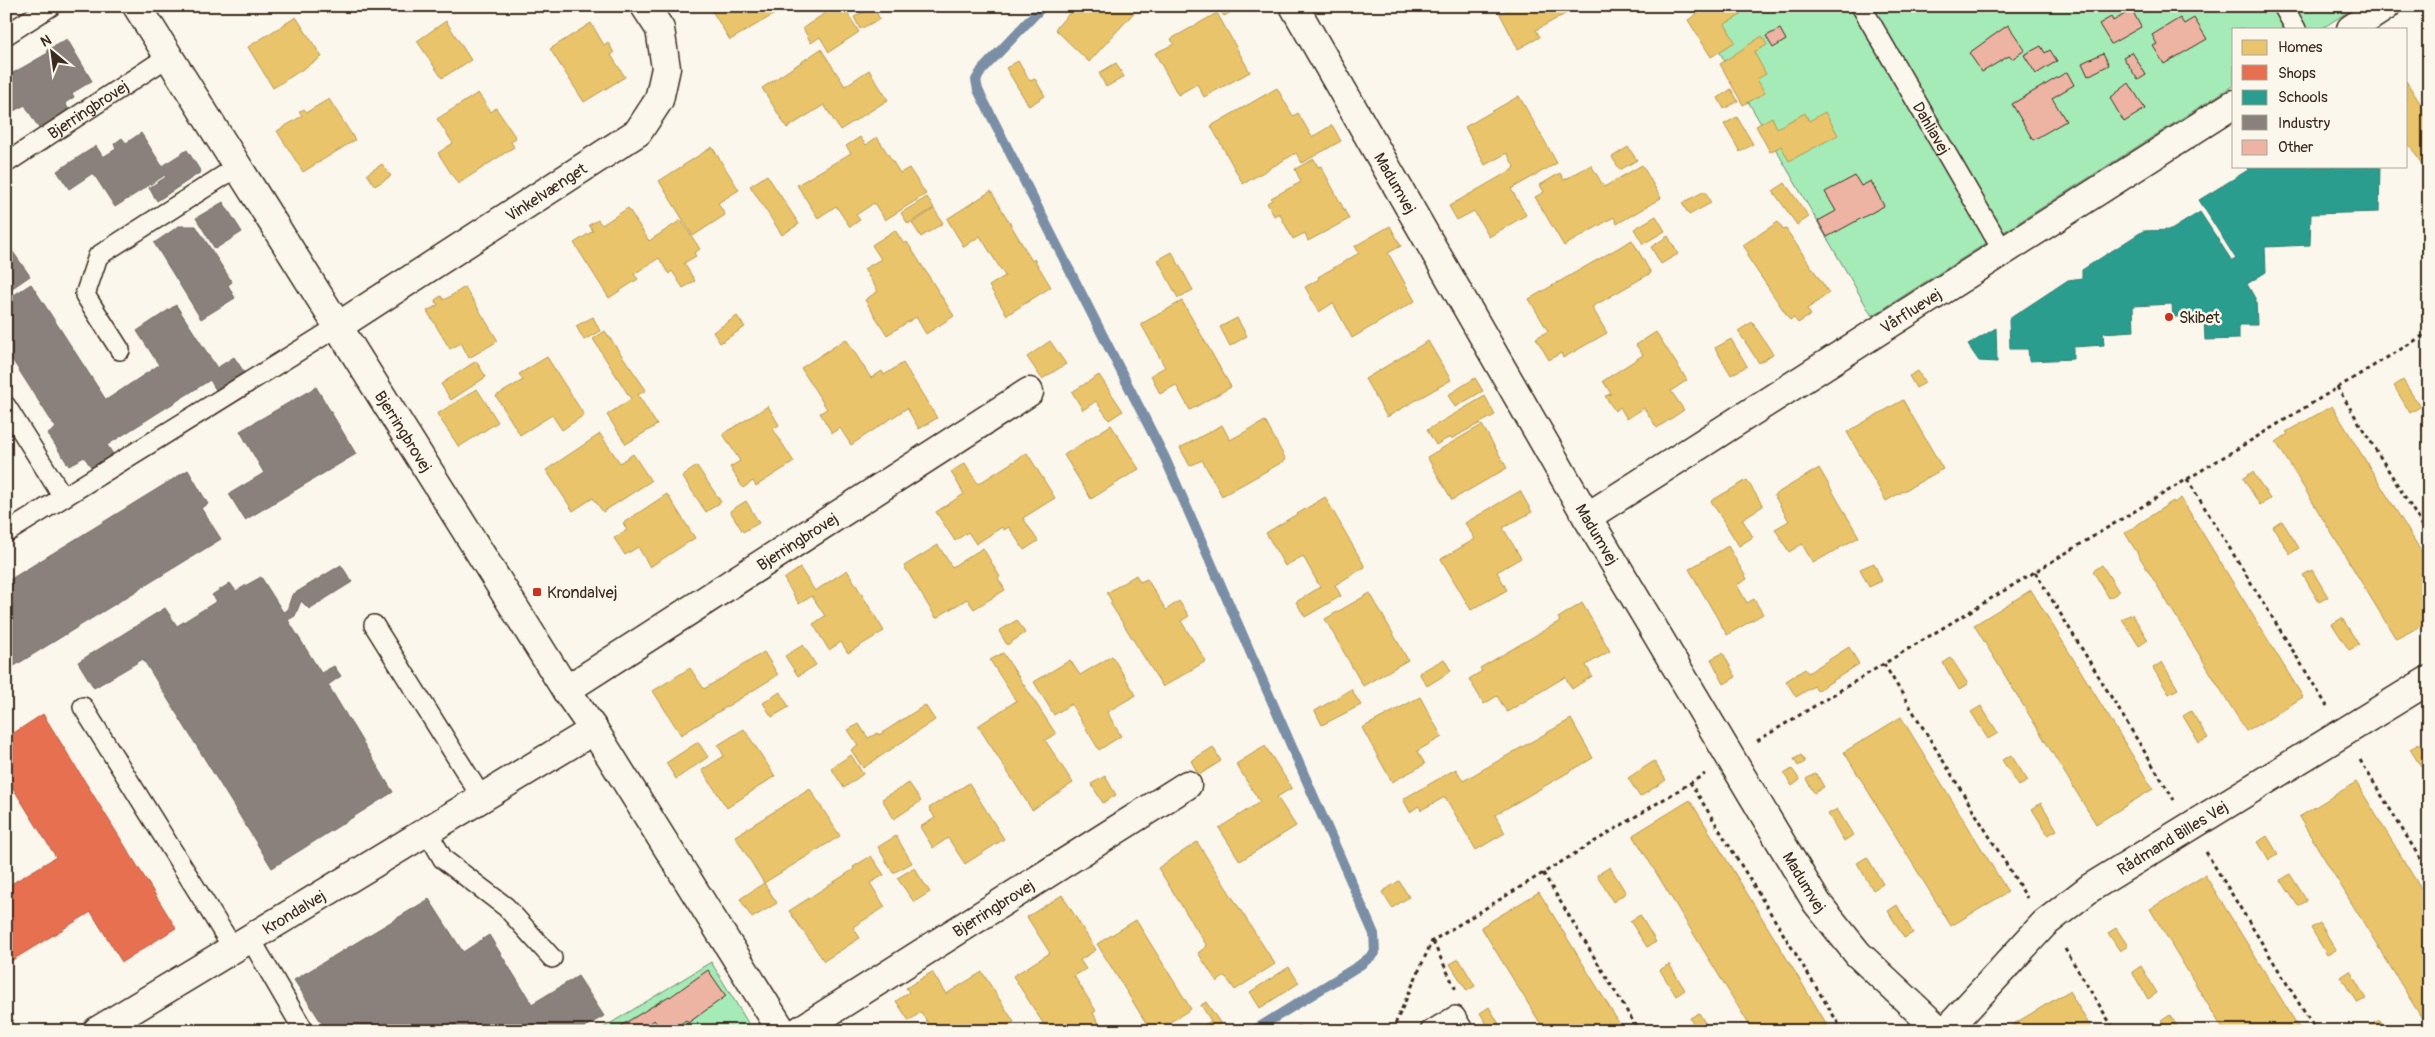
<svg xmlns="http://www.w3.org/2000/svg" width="2435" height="1037" font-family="Pangolin,sans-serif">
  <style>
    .green { fill: #a5ebb7; stroke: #708a6a }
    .homes { fill: #e9c46a; stroke: #b59653 }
    .shops { fill: #e76f51; stroke: #b35a42 }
    .schools { fill: #2a9d8f; stroke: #2f7a6d }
    .industry { fill: #8a817c; stroke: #726760 }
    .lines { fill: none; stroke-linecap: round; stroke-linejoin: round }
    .stream { stroke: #7a8ea5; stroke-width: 10 }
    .building { fill: #edb4a4; stroke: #3b2a1e }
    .lane-casing { stroke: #3b2a1e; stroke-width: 22 }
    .street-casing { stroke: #3b2a1e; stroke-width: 31 }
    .path { stroke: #3b2a1e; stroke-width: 3; stroke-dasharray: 4 4; stroke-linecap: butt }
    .lane { stroke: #fbf7ec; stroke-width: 19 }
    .street { stroke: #fbf7ec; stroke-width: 28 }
    .poi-dot { fill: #c8321e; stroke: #fbf7ec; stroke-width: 2 }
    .labels { text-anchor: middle; stroke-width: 5; stroke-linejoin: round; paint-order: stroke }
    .street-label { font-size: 16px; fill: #3b2a1e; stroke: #fbf7ec }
    .poi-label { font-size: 16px; fill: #3b2a1e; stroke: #fbf7ec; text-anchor: start }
  </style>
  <rect width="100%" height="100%" fill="#fbf7ec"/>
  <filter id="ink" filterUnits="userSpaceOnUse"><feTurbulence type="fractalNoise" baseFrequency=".02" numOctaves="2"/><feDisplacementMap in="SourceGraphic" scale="10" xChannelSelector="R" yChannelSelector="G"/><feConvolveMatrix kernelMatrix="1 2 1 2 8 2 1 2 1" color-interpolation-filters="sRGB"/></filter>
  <g filter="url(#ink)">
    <!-- green -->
    <path class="green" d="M1693,6H2357L2321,29H2234V85L1872,316Z
      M711,962L753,1031H598Z"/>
    <!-- homes -->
    <path class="homes" d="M709,6H786L787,7L730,40Z
      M832,6H843L859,32L829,52L820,37L811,43L803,28L831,9Z
      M1076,6H1140L1089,62L1055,29Z
      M1218,6H1243L1224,16Z
      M1514,6H1563L1567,13L1536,30L1540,37L1518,49L1500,14Z
      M1702,6H1735L1741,15L1725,24L1735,42L1711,57L1688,20L1704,9Z
      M873,7L880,19L860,29L854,17Z
      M1217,13L1250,72L1204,97L1197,84L1178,95L1155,53L1174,44L1171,39Z
      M296,17L322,57L273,88L248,47Z
      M446,21L471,60L442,78L417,41Z
      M591,23L604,45L608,42L614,53L611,55L625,77L584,102L550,49Z
      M1762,36L1767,45L1754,52L1766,74L1757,79L1765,93L1743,105L1720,64Z
      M821,49L845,86L869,70L888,100L840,130L824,105L787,128L762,88Z
      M1018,61L1030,81L1035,79L1045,96L1029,106L1006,68Z
      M1116,63L1124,77L1106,87L1099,73Z
      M2406,81L2429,117V175L2406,140Z
      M1277,88L1293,116L1298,113L1312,137L1332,125L1341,141L1302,163L1296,153L1243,184L1211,126Z
      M1731,89L1738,101L1724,109L1718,98Z
      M478,93L491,112L496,108L516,138L511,142L514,147L458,184L438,153L453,143L437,119Z
      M1519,96L1557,163L1511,189L1526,215L1489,237L1474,211L1457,220L1449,206L1515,168L1507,153L1485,165L1465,127Z
      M329,99L355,140L303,172L277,131L302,116L299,112L304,109L307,112Z
      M1825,112L1838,135L1789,161L1781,146L1770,152L1756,126L1772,117L1777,128L1805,113L1809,121Z
      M1737,117L1753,144L1740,152L1724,124Z
      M860,137L866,145L877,137L900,173L909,168L926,194L885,220L874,203L856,215L860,220L850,227L836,206L818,218L797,185L851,153L846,146Z
      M712,147L739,190L718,203L725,215L693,236L659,181Z
      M1628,147L1637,160L1620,170L1612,157Z
      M1314,159L1318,167L1321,166L1349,219L1308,241L1305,233L1293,239L1279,213L1274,216L1267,203L1272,200L1271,198L1301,182L1295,169Z
      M382,164L391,176L375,186L367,174Z
      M1591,165L1604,187L1642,165L1661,198L1617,224L1614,217L1564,246L1535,197L1544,192L1540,185L1560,173L1564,180Z
      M767,175L799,224L782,235L750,186Z
      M1785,183L1809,217L1797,225L1773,191Z
      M991,191L1032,261L1034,259L1051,287L1007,315L989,286L1005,276L980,236L964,247L947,219Z
      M1705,191L1711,203L1689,215L1682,203Z
      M927,197L934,208L908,224L901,213Z
      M628,208L649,241L681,220L700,249L694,253L696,256L684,263L695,281L683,288L672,271L669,274L659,258L634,274L638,279L609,298L574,243L593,231L589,225L598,220L602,225Z
      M934,209L943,223L921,237L912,223Z
      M1656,216L1665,231L1643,244L1634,229Z
      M1778,222L1783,230L1786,229L1829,293L1807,309L1811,315L1798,323L1794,318L1790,320L1747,256L1749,254L1743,245Z
      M1390,226L1401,246L1388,253L1415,301L1352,338L1333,303L1319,312L1305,287L1319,279L1318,277L1359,253L1355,246Z
      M895,230L904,244L907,242L954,316L926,334L916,317L887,335L865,300L878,291L864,269L881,259L872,245Z
      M1668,236L1678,254L1661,264L1651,247Z
      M1632,240L1651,273L1592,307L1607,333L1563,358L1561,353L1549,360L1536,338L1548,331L1529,299Z
      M1172,252L1193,290L1178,298L1158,260Z
      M465,287L498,341L469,358L461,343L450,349L427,311L438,305L435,300L441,296L444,300Z
      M1182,301L1231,387L1190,410L1176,385L1160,394L1151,375L1165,367L1141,324Z
      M737,316L745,327L720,343L713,332Z
      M593,317L600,331L584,340L576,326Z
      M1237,318L1247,336L1230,346L1220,327Z
      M1752,322L1773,354L1759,363L1738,331Z
      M605,331L646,390L638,395L657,425L626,444L607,415L631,399L593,339Z
      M1656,332L1687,380L1671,391L1684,410L1657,428L1644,408L1627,419L1620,407L1615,411L1605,396L1611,394L1603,381L1643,355L1636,345Z
      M846,339L871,378L882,371L884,375L903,363L937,418L919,429L907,408L851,445L840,428L832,433L820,413L827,409L801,368Z
      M1731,339L1747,366L1731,375L1715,348Z
      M1050,341L1066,364L1042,379L1027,357Z
      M1428,341L1451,380L1387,417L1365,379Z
      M547,357L584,415L562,430L552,415L520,435L496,396L523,380L519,374Z
      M476,361L486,377L451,400L441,384Z
      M1918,371L1925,383L1916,388L1909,376Z
      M1099,375L1123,411L1109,420L1096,401L1083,410L1072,392Z
      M1475,378L1483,391L1455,407L1448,395Z
      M2403,380L2420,407L2410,413L2394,386Z
      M477,389L498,422L459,447L437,414Z
      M1485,396L1495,415L1451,439L1450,437L1436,445L1427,430Z
      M1903,400L1943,469L1886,501L1847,432Z
      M768,406L779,425L773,429L794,462L756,486L753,481L743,488L730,467L740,461L723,434Z
      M2332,406L2429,564V622L2396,639L2276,442L2288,434L2286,432Z
      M1265,421L1286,460L1222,496L1202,460L1190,466L1180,448L1222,425L1230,440Z
      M1111,425L1139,469L1091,499L1064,455Z
      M1482,425L1507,468L1452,500L1427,457Z
      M2429,431V443L2424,434Z
      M600,434L620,463L633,454L651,481L603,512L593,498L573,511L546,470Z
      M1027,453L1055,498L1023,518L1038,541L1024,550L1009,527L1004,530L1002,527L976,544L968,532L955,541L936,512L964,494L951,472L965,463L978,484Z
      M697,466L721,502L706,512L682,476Z
      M1819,468L1859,537L1813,563L1802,544L1789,552L1775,529L1789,521L1774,495Z
      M2253,472L2270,499L2260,505L2243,478Z
      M1747,480L1763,506L1742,519L1753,537L1739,546L1711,501Z
      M1520,491L1532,512L1503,528L1521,558L1497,572L1507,590L1471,610L1441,559L1475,539L1465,523Z
      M667,494L695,538L650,567L638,547L625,555L614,538L627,530L623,523Z
      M1325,497L1365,567L1335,585L1341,596L1305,617L1296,602L1320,587L1303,556L1285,566L1266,533Z
      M2181,498L2303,697L2259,725V724L2246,731L2125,533L2173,501L2174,503Z
      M746,501L759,523L743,532L730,511Z
      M2282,521L2299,548L2290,554L2273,527Z
      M938,545L952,567L983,548L1000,577L998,578L1005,590L974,609L967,599L936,618L904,566Z
      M1728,546L1747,579L1737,585L1747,603L1754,599L1763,614L1727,635L1689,569Z
      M1874,563L1882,581L1869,587L1860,569Z
      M2102,565L2119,592L2109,598L2093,571Z
      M800,568L815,591L847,570L884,631L848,653L841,642L829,650L813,624L825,616L812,596L799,604L784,579Z
      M2312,570L2328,597L2319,602L2303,575Z
      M1136,575L1140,582L1147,579L1166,610L1179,601L1189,616L1181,621L1206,661L1163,687L1110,603L1112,602L1107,593Z
      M2031,590L2153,789L2096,824L1974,625Z
      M1370,593L1408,660L1363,686L1325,619Z
      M1582,603L1610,651L1586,665L1592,676L1572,689L1565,677L1507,712L1497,696L1484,704L1469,679L1482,671L1480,668L1560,621L1558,618Z
      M2132,614L2148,640L2139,646L2122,619Z
      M2342,618L2359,645L2349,650L2332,624Z
      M1017,620L1025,633L1007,645L999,631Z
      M803,645L816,665L798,676L785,656Z
      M1849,647L1859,664L1817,691L1814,686L1796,697L1786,681L1805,669L1808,673Z
      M764,652L778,675L681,735L653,691L690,668L704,689Z
      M1003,653L1056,734L1045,740L1073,783L1032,810L978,726L1016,701L990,660Z
      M1723,653L1736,677L1724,684L1711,659Z
      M1112,656L1136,695L1107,712L1121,736L1099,750L1071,704L1054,715L1034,682L1070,660L1080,675Z
      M1951,658L1968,684L1959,690L1943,663Z
      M1444,659L1451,671L1427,686L1419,673Z
      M2162,662L2178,689L2169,694L2153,668Z
      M1351,689L1361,705L1322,725L1315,711Z
      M780,692L789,707L772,717L763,703Z
      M1420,697L1442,737L1417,751L1425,764L1392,782L1362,728Z
      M925,705L935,720L863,768L851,750L858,745L848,730L859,724L868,738L878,733L879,735Z
      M1981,706L1998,733L1988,739L1971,712Z
      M2191,711L2208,738L2199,743L2183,716Z
      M1901,717L2008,892L1951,926L1844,752Z
      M1571,719L1593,758L1495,815L1505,833L1476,850L1445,797L1421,810L1419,806L1410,812L1403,799L1456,769L1463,781Z
      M744,729L775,776L727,808L702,770L724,756L718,745Z
      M698,742L708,757L676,779L666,763Z
      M2419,744L2429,760V763L2421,767L2410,749Z
      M1265,746L1292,788L1277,797L1296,826L1240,861L1219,828L1260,802L1236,764Z
      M1213,747L1221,761L1199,775L1191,761Z
      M851,755L863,774L844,788L831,768Z
      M1801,755L1805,762L1798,766L1794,759Z
      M2011,755L2028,781L2019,786L2002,760Z
      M1654,761L1666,780L1640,797L1628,778Z
      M1792,769L1800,780L1792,786L1784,774Z
      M1816,773L1824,787L1814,793L1806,779Z
      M1105,776L1116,795L1103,803L1091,784Z
      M2356,782L2429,902V1030L2299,817Z
      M909,783L921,801L894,819L882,799Z
      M969,783L1004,839L965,864L948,838L933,848L920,827L935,818L929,808Z
      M810,789L840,836L764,883L735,836Z
      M1690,800L1831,1031H1753L1633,835Z
      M2041,803L2057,830L2048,835L2032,809Z
      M1837,809L1853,835L1844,841L1828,814Z
      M896,836L912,863L893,873L878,847Z
      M2267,836L2278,854L2269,860L2258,842Z
      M1197,842L1275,964L1235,990L1225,976L1217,982L1198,953L1207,946L1158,868Z
      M871,856L884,875L870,883L885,907L853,927L860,938L824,961L789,911L854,869L853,867Z
      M1867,857L1883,884L1873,890L1857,863Z
      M1610,867L1626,893L1613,902L1597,875Z
      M914,868L930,892L914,902L897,878Z
      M2290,874L2307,901L2298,906L2281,880Z
      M2205,875L2301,1031H2224L2150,909Z
      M1399,881L1409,897L1392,908L1382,892Z
      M764,883L777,903L752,918L740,899Z
      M1539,892L1624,1031H1545L1481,927Z
      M1062,895L1096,950L1080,960L1086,969L1074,976L1096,1011L1093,1013L1100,1025L1091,1031H1048L1013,976L1050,953L1027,917Z
      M1897,905L1913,933L1904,938L1888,911Z
      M1640,915L1656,942L1647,947L1630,921Z
      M1136,920L1191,1009L1156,1031H1151L1097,944Z
      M2320,923L2336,950L2327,955L2311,928Z
      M2116,928L2128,946L2120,951L2108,933Z
      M1459,959L1475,986L1467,991L1450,964Z
      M1669,964L1685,990L1676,996L1660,970Z
      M2141,966L2157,993L2148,999L2132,972Z
      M1289,967L1299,983L1260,1008L1250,992Z
      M2350,971L2366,999L2357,1003L2341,977Z
      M932,972L946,994L982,972L1014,1022L1000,1031H995L990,1022L977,1031H933L921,1012L909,1021L896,1001L909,992L906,988Z
      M2069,991L2093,1031H2015L2012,1025Z
      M1206,1002L1221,1024L1211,1031H1195L1211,1021L1201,1005Z
      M1489,1007L1503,1031H1491L1480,1013Z
      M1699,1013L1710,1031H1698L1690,1018Z
      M2170,1015L2180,1031H2167L2161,1021Z
      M2380,1020L2386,1031H2374L2370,1025Z
      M1299,1025L1302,1031H1289Z"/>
    <!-- shops -->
    <path class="shops" d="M43,714L176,928L122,962L91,912L6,964V887L56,857L6,777V738Z
      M6,1018L14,1031H6Z"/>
    <!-- schools -->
    <path class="schools" d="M2380,166L2379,212L2311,214L2310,245L2265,247L2266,272L2247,284L2256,300L2257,325H2239V339L2205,340L2204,316L2173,317L2172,304L2133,306L2134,331L2103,333L2104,345L2073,347V359L2029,361L2028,349H2010L2009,319L2068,280L2082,278V270L2143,231L2171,230L2200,212L2232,261L2236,259L2199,200L2248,170L2246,166Z
      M1996,328L1997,362L1979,361L1968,345Z"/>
    <!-- industry -->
    <path class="industry" d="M67,39L92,81L72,93L74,97L65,103L70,112L40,130L25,105L6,115V77L48,53L47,50Z
      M141,133L162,166L187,150L201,172L157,201L149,188L166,177L165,175L115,207L93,173L69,189L57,171L96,146L103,157L116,149L114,144L122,138L126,143Z
      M223,202L242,232L215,249L196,218Z
      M179,226H196L232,282L228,285L235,298L201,319L154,243Z
      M6,242L30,276L8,291L6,288Z
      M31,284L106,400L159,365L137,331L176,305L217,368L234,357L244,372L216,390L210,380L107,445L113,454L92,468L84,457L69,466L48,434L56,428L6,350V300Z
      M316,387L356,454L245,520L229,494L264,473L240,431Z
      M188,470L208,504L201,508L221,539L6,671V582Z
      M341,565L352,582L309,609L301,601L295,616L288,620L321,673L334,666L341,676L328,685L393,792L272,868L143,659L94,688L78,662L165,608L177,626L217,601L212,595L230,583L236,591L261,577L283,612L287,610L292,595Z
      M429,899L463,952L489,935L532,1004L578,976L604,1016L578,1031H327L294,980Z"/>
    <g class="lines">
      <!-- stream -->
      <path class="stream" d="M1043,6L982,70L976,80L978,90L1165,458L1374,934L1375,953L1360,965L1253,1031"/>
    </g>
    <!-- building -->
    <path class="building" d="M1977,6H1991L1980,13Z
      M2132,10L2141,27L2111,44L2099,24L2111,17L2113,21Z
      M2180,18L2184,24L2194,18L2207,39L2164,64L2153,46L2157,44L2152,35Z
      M2008,25L2025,50L2012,59L2009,56L1982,72L1969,53Z
      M1780,29L1786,40L1773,48L1766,36Z
      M2041,46L2045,53L2050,50L2057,61L2036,74L2024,55Z
      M2132,52L2146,75L2138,80L2123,57Z
      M2103,53L2109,65L2088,76L2082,63Z
      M2067,72L2074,85L2052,98L2066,121L2033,140L2012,104Z
      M2129,83L2145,109L2124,122L2110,98Z
      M1855,176L1861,186L1871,181L1884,206L1827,237L1818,221L1836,211L1825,192Z
      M708,970L726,996L688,1023L686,1020L671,1031H662L654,1020L648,1025L650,1031H618L623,1028L622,1025L669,996L670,997Z"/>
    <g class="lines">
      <defs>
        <g id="lane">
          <path id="s1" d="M1861,6L2003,251"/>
          <path d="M2283,6L2296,29"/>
          <path d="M6,35L51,6"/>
          <path id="s2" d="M6,163L169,56"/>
          <path d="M120,350L85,295L98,256L237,167"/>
          <path d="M6,406L63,497"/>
          <path d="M6,533L337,327"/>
          <path d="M374,625L482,798"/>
          <path d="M83,707L233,948"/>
          <path d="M427,831L443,859L506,907L552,958"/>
          <path d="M250,938L304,1031"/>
          <path d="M1430,1031L1455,1016L1464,1031"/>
        </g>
        <g id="street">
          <path id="s3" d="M137,6L566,690L594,730L782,1031"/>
          <path id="s4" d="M1294,6L1587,517L1817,903L1858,954L1940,1031"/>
          <path d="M2351,29L2386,6"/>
          <path id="s5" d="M337,327L638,132L659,100L666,68L660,29L645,6"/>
          <path id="s6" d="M1587,517L2234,104"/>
          <path id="s7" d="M566,690L1029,392"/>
          <path id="s8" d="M97,1031L594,730"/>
          <path id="s9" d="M799,1031L1187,785"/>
          <path id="s10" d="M1946,1031L2044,924L2090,888L2429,680"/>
        </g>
      </defs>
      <!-- lane casing -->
      <use href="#lane" class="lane-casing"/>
      <!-- street casing -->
      <use href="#street" class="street-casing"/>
      <!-- path -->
      <path class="path" d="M2337,387L2429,536
        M2187,479L2327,706
        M2035,572L2174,800
        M1884,664L2027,898
        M1757,741L2429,332
        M2360,760L2429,873
        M1690,782L1843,1031
        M2206,852L2316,1031
        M1543,873L1639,1031
        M1433,942L1456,990
        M2065,949L2115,1031
        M1392,1031L1432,941L1705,774"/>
      <!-- lane -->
      <use href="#lane" class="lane"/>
      <!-- street -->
      <use href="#street" class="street"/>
    </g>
  </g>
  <!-- markers -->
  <g class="poi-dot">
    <circle cx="2169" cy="317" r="5"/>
    <rect x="532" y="587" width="10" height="10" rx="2.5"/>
  </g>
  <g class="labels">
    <!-- street labels -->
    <g class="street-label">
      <text dy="6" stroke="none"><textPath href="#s2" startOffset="98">Bjerringbrovej</textPath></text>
      <text dy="6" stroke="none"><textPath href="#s1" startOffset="141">Dahliavej</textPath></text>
      <text dy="6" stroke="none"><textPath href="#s4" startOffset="204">Madumvej</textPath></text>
      <text dy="6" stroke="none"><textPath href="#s5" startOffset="249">Vinkelvænget</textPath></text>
      <text dy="6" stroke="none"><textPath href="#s6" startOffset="384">Vårfluevej</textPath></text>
      <text dy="6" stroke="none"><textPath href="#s3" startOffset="502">Bjerringbrovej</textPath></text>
      <text dy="6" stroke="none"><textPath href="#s4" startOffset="609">Madumvej</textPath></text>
      <text dy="6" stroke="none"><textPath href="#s7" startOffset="275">Bjerringbrovej</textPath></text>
      <text dy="6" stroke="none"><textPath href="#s10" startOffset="300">Rådmand Billes Vej</textPath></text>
      <text dy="6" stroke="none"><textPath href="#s4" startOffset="1014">Madumvej</textPath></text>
      <text dy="6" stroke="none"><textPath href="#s9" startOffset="230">Bjerringbrovej</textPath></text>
      <text dy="6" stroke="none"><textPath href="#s8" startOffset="230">Krondalvej</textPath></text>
    </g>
    <!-- poi labels -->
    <g class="poi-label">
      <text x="2179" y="323">Skibet</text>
      <text x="547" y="598">Krondalvej</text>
    </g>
  </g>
  <!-- margin -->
  <rect width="2435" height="1037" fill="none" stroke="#fbf7ec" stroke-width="25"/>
  <rect x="12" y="12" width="2410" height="1012" fill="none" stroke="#3b2a1e" stroke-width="2" filter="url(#ink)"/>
  <!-- legend -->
  <rect x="2232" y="28" width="175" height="140" fill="#fbf7ec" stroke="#aea59a"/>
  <rect x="2242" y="40" width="25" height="15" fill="#e9c46a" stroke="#aea59a"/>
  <text x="2278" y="52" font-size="15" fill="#3b2a1e">Homes</text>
  <rect x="2242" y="65" width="25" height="15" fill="#e76f51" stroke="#aea59a"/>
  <text x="2278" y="78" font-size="15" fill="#3b2a1e">Shops</text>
  <rect x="2242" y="90" width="25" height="15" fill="#2a9d8f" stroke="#aea59a"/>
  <text x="2278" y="102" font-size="15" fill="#3b2a1e">Schools</text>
  <rect x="2242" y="115" width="25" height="15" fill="#8a817c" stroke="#aea59a"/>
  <text x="2278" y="128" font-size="15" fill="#3b2a1e">Industry</text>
  <rect x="2242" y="140" width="25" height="15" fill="#edb4a4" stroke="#aea59a"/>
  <text x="2278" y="152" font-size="15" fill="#3b2a1e">Other</text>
  <!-- north arrow -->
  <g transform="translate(52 52) rotate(331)" stroke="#fbf7ec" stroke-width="4" paint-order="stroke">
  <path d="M0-4L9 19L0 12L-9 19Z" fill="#3b2a1e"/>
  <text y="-8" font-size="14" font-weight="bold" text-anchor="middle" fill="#3b2a1e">N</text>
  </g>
</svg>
